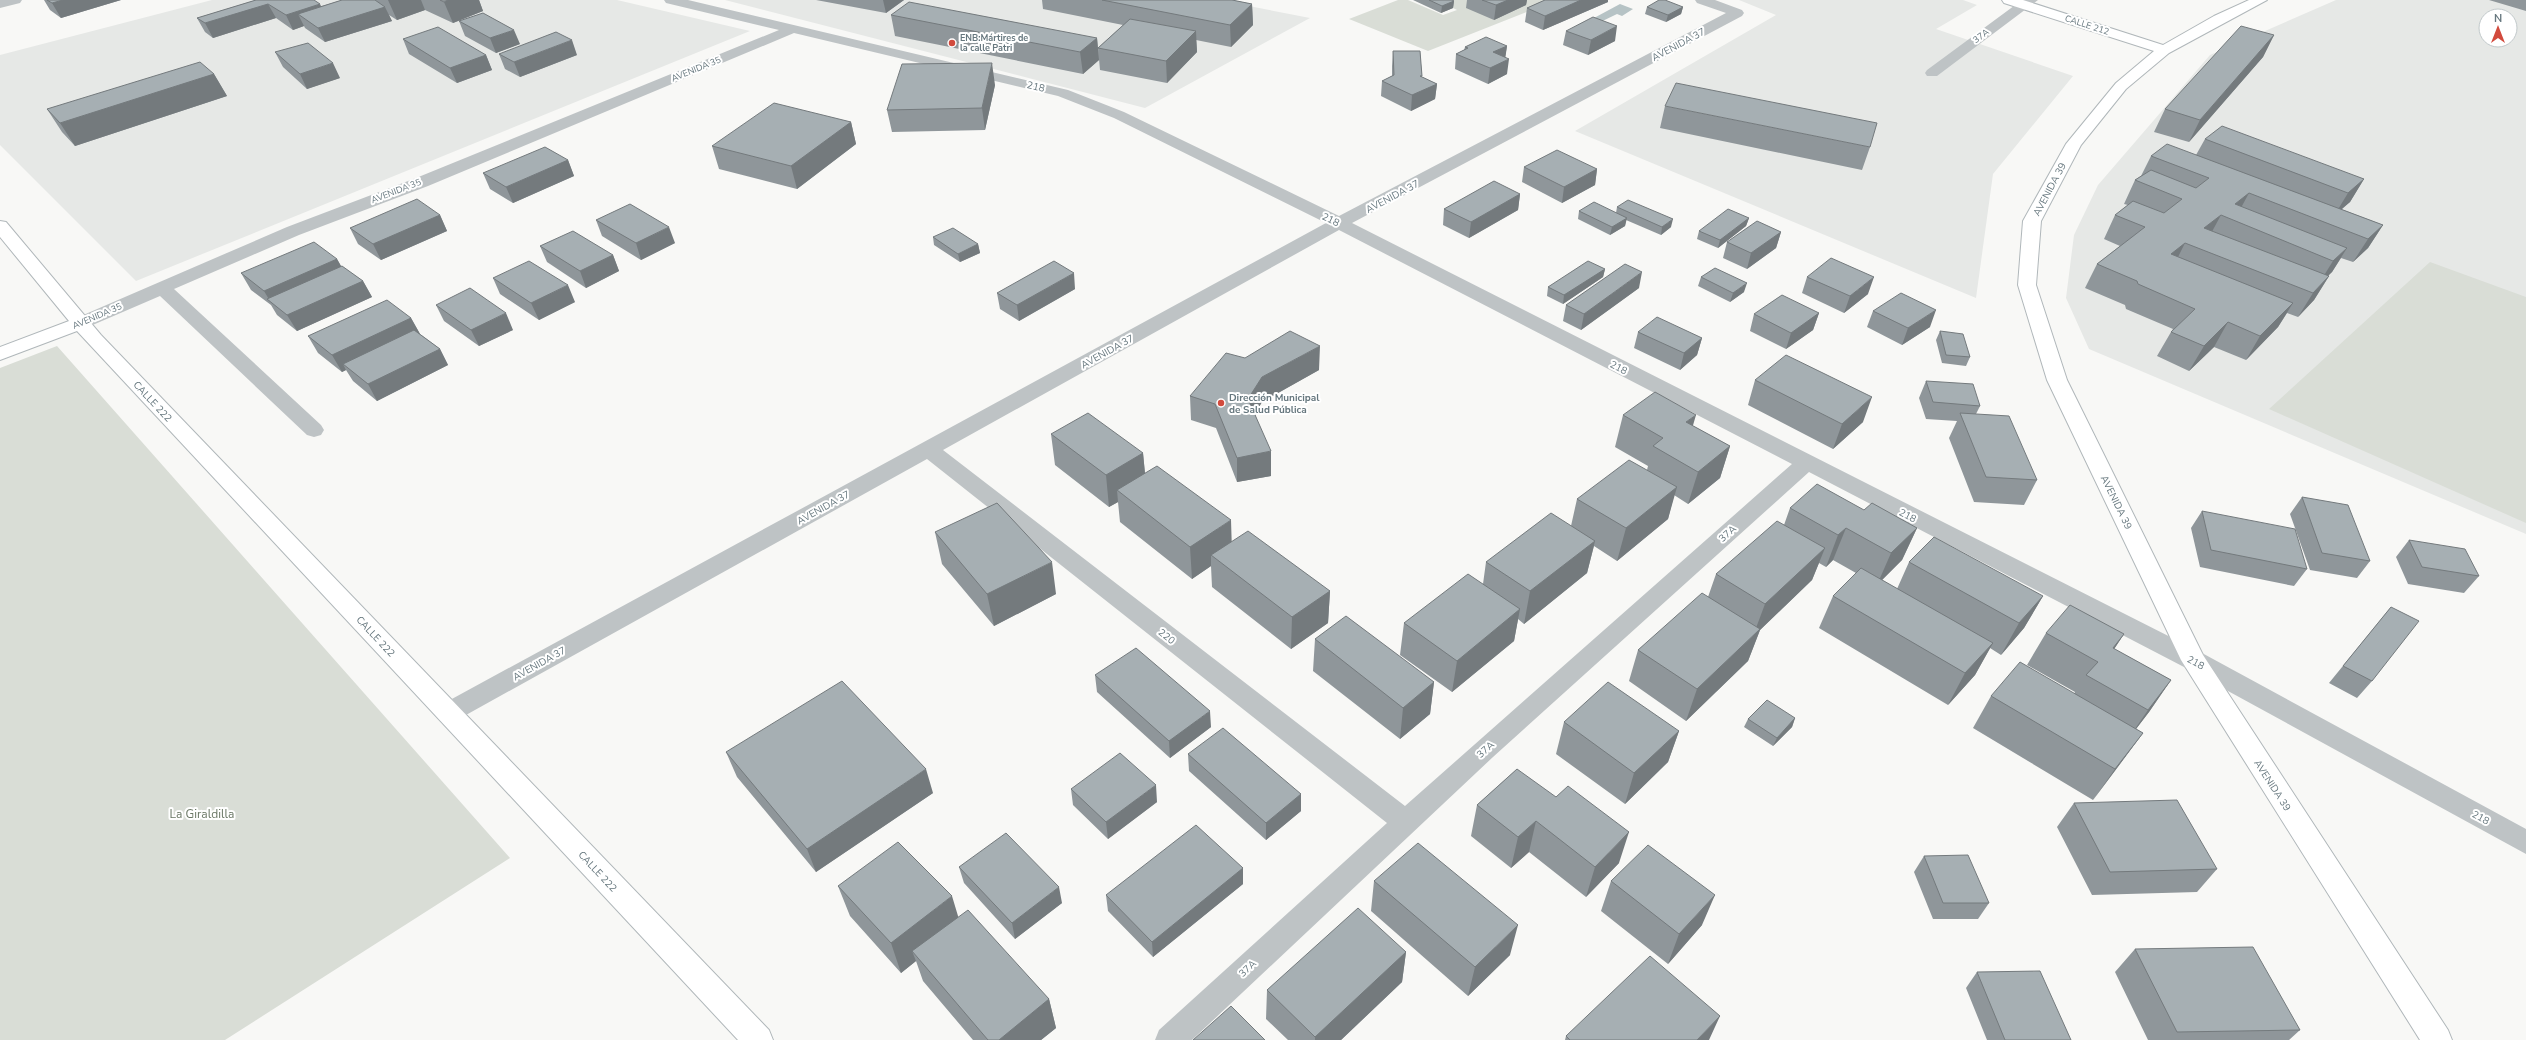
<svg xmlns="http://www.w3.org/2000/svg" width="2526" height="1040" font-family="'Nunito Sans',sans-serif">
  <style>
    .built { fill: #e6e8e6; fill-rule: evenodd }
    .green { fill: #d9ddd6 }
    .water { fill: #b6c3c5 }
    .lines { fill: none; stroke-linecap: round; stroke-linejoin: round }
    .secondary-casing { stroke: #b0b7ba; stroke-width: 2 }
    .street { fill: #bec3c5; fill-rule: evenodd }
    .secondary { fill: #fff; fill-rule: evenodd }
    .wall { fill: #8f969a }
    .shaded-wall { fill: #747a7d }
    .building { fill: #a6afb3; stroke: #747a7d }
    .poi-dot { fill: #d24a3d; stroke: #fff; stroke-width: 1.5 }
    .labels { text-anchor: middle; stroke-width: 4; stroke-linejoin: round; paint-order: stroke }
    .far-street-label { font-size: 9px; fill: #66777e; stroke: #fff }
    .far-poi-label { font-size: 9px; font-weight: bold; fill: #66777e; stroke: #fff; text-anchor: start }
    .street-label { font-size: 10px; fill: #66777e; stroke: #fff }
    .poi-label { font-size: 10px; font-weight: bold; fill: #66777e; stroke: #fff; text-anchor: start }
    .near-park-label { font-size: 12px; fill: #6a7765; stroke: #fff }
  </style>
  <rect width="100%" height="100%" fill="#f8f8f6"/>
  <!-- built -->
  <path class="built" d="M212,0H617L750,31L136,281L0,145V55Z
    M725,0H1218L1310,18L1145,108Z
    M1739,0H1963L1977,5L1936,29L2073,76L1993,174L1976,298L1575,131L1776,15Z
    M2336,0H2526V534L2089,349L2066,298L2074,235L2098,185L2210,55ZM2486,16H2510V40H2486Z"/>
  <!-- green -->
  <path class="green" d="M1398,0H1408L1443,15L1457,10L1437,0H1557L1428,51L1349,19Z
    M2430,262L2526,297V523L2269,409Z
    M57,346L510,858L225,1040H0V368Z"/>
  <!-- water -->
  <path class="water" d="M1620,4L1633,9L1622,16L1617,14L1586,29L1594,18Z"/>
  <g class="lines">
    <defs>
      <path id="secondary" d="M2002,0H2023L2163,45L2214,16L2249,0H2267L2169,53L2126,89L2081,145L2041,221L2036,285L2067,380L2203,655L2448,1030L2452,1040H2420L2181,660L2047,380L2018,285L2023,221L2066,144L2116,83L2154,51L2004,3Z
        M0,221L6,222L101,335L769,1030L773,1040H738L77,331L0,360V347L69,321L0,237Z"/>
    </defs>
    <!-- secondary casing -->
    <use href="#secondary" class="secondary-casing"/>
    <!-- street -->
    <path class="street" d="M0,0H22L20,3L0,8Z
      M664,0H688L1068,90L1124,112L1339,216L1726,13L1697,3L1695,0H1715L1742,10L1744,13L1742,16L1352,223L2202,653L2526,829V854L2184,667L1809,472L1493,757L1192,1040H1155L1159,1030L1387,823L927,459L457,720L448,723L439,720L435,713L439,706L1326,223L1114,118L1058,96L794,33L428,186L299,235L174,289L321,425L324,430L321,435L314,437L307,435L160,296L88,327H74L72,323L74,319L287,227L416,178L779,30L666,3ZM1339,230L1792,464L1405,806L943,450Z
      M2022,0H2038L1937,76H1927L1925,73L1927,70Z"/>
    <!-- secondary -->
    <use href="#secondary" class="secondary"/>
  </g>
  <!-- wall -->
  <path class="wall" d="M44,0H121L61,18L50,10Z
    M256,0L322,6L342,0H479L483,11L453,23L425,10L397,20L389,15L392,21L325,42L305,28L304,26L293,30L276,18L213,38L205,32L197,18Z
    M816,0H904L886,13Z
    M1042,0H1232L1252,4L1253,25L1231,47L1196,40L1197,52L1167,83L1100,70L1098,48L1123,25L1043,9Z
    M1413,0H1452L1454,1L1453,8L1441,13Z
    M1467,0H1527L1526,5L1494,20L1466,8Z
    M1545,0H1608V2L1543,30L1525,22L1527,8Z
    M2489,0H2526V11Z
    M1647,7H1683L1681,14L1666,22L1645,14Z
    M891,15L1097,38L1099,60L1083,74L895,36Z
    M459,21L520,44L496,53L465,36Z
    M1566,31L1615,41L1588,55L1563,45Z
    M2274,35L2263,57L2189,142L2154,132L2165,109Z
    M403,39L486,55L492,70L457,83L409,54Z
    M1507,46L1505,57L1507,74L1488,84L1455,69L1456,54L1464,50L1465,47Z
    M1393,51H1420L1422,77L1437,84L1435,99L1411,111L1381,96L1382,81L1392,76V66Z
    M275,52L340,78L307,89L283,67Z
    M499,54L577,55L520,77L505,69Z
    M214,74L227,96L75,146L62,132L47,109Z
    M995,85L985,130L892,132L887,110Z
    M1665,106L1870,147L1862,170L1660,128Z
    M851,122L856,144L797,189L719,169L712,146Z
    M2205,139L2364,179L2350,202L2341,209L2383,225L2368,248L2353,262L2341,258L2332,272L2328,276H2329L2314,300L2298,317L2287,313L2278,327L2246,360L2214,347L2189,371L2157,356L2171,332L2173,329L2126,309L2125,305L2085,288L2097,264L2120,246L2104,239L2115,215L2128,205L2124,204L2135,180L2141,176L2151,156L2196,155Z
    M568,160L574,176L513,203L490,189L483,173Z
    M1524,167L1597,169L1595,185L1562,203L1522,182Z
    M1520,194L1518,210L1469,238L1443,225L1444,209Z
    M1617,207L1671,227L1661,235L1626,220L1625,226L1610,235L1578,219L1579,211L1616,213Z
    M440,215L447,231L381,260L358,244L350,228Z
    M1749,218L1746,226L1718,248L1697,239L1699,231Z
    M596,220L675,243L641,260L602,236Z
    M1781,232L1776,248L1747,269L1723,258L1727,242Z
    M933,237L978,244L980,253L960,262L934,245Z
    M540,246L613,255L619,271L586,288L547,262Z
    M337,259L341,266L363,281L372,297L297,331L277,315L271,305L251,290L241,273Z
    M1605,269L1603,277L1563,304L1547,296L1548,287Z
    M1701,277L1744,292L1730,302L1698,286Z
    M1807,277L1868,294L1844,313L1802,293Z
    M493,278L575,302L539,320L500,294Z
    M1639,288L1581,330L1563,321L1566,305Z
    M1075,289L1019,321L1000,309L997,293Z
    M436,305L513,330L479,346L444,321Z
    M1873,311L1930,327L1902,345L1867,327Z
    M1819,313L1813,330L1786,349L1750,331L1754,314Z
    M411,318L420,334L440,349L448,365L377,401L353,381L346,370L342,372L318,353L308,336Z
    M1940,331L1970,357L1966,366L1942,363L1936,340Z
    M1638,332L1702,338L1697,355L1680,370L1634,348Z
    M1245,358L1319,370L1262,402L1255,413L1271,476L1237,482L1216,428L1191,420L1190,396Z
    M1755,380L1863,422L1833,449L1748,405Z
    M1926,381L1980,406L1976,414L2037,480L2024,505L1974,502L1949,438L1957,421L1926,419L1919,398Z
    M1623,415L1693,426L1730,446L1720,478L1688,504L1674,495L1668,519L1617,561L1594,546L1587,573L1524,624L1518,619L1514,641L1452,692L1400,655L1404,623L1483,584L1486,562L1571,526L1577,499L1647,470L1648,466L1615,447Z
    M1051,434L1143,453L1145,473L1232,542L1330,591L1328,623L1291,649L1212,587L1211,566L1192,579L1120,522L1118,502L1109,507L1055,465Z
    M2302,497L2370,561L2357,578L2310,570L2290,514Z
    M1790,508L1864,510L1917,528L1902,560L1882,580L1897,589L1909,562L2043,596L2024,628L2001,655L1990,648L1975,675L1948,705L1819,628L1833,596L1856,573L1833,560L1826,567L1819,563L1812,580L1760,630L1748,661L1686,721L1629,681L1638,650L1708,597L1716,574L1784,525Z
    M2202,511L2307,569L2294,586L2200,567L2191,528Z
    M935,532L1056,594L994,626L942,564Z
    M2409,540L2479,576L2464,593L2408,584L2396,557Z
    M2391,607L2372,681L2357,698L2329,683Z
    M2046,633L2124,634L2114,649L2171,680L2149,712L2136,729L2143,733L2120,764L2093,800L1973,728L1991,696L2074,694L2075,692L2027,665Z
    M1315,639L1434,682L1430,714L1400,739L1313,671Z
    M1095,675L1211,727L1170,758L1097,692Z
    M1795,718L1792,727L1773,746L1744,727L1748,719Z
    M1564,722L1679,731L1668,762L1625,804L1556,754Z
    M726,752L933,793L816,872L737,777Z
    M1188,754L1301,794V811L1266,840L1189,771Z
    M1517,769L1619,863L1586,897L1529,852L1511,868L1471,836L1477,805Z
    M1071,789L1157,802L1108,839L1073,805Z
    M2074,803L2217,869L2197,892L2092,895L2057,827Z
    M1924,856L1989,903L1978,919H1933L1914,872Z
    M959,867L1062,903L1015,939L964,883Z
    M1243,868V884L1153,957L1108,911L1106,895Z
    M1374,881L1510,955L1468,996L1371,911Z
    M1611,881L1702,925L1668,964L1601,911Z
    M838,886L958,917L1049,999L1056,1028L1041,1040H973L923,981L916,961L901,973L850,916Z
    M2135,949L2300,1030L2289,1040H2148L2115,972Z
    M1406,952L1402,982L1341,1040H1288L1266,1019L1267,990Z
    M1977,972L2071,1040H1987L1966,988Z
    M1566,1036L1709,1040H1565Z"/>
  <!-- shaded-wall -->
  <path class="shaded-wall" d="M63,0H121L61,18L52,3Z
    M388,0H421L425,10L397,20Z
    M448,0H479L483,11L453,23L444,2Z
    M883,0H904L886,13Z
    M1508,0H1527L1526,5L1494,20L1496,5Z
    M1581,0H1608V2L1543,30L1545,16Z
    M1454,1L1453,8L1441,13L1442,6Z
    M268,4L276,18L213,38L205,23Z
    M320,4L327,19L298,14L304,26L293,30L286,15Z
    M1252,4L1253,25L1231,47L1230,25Z
    M385,7L392,21L325,42L318,28Z
    M1683,7L1681,14L1666,22L1668,15Z
    M1617,26L1615,41L1588,55L1591,40Z
    M514,30L520,44L496,53L490,38Z
    M1196,31L1197,52L1167,83L1166,61Z
    M2274,35L2263,57L2189,142L2200,120Z
    M1097,38L1099,60L1083,74L1080,52Z
    M572,40L577,55L520,77L514,62Z
    M1507,46L1505,60L1493,52Z
    M486,55L492,70L457,83L450,68Z
    M1509,59L1507,74L1488,84L1490,68Z
    M333,63L340,78L307,89L300,74Z
    M992,63L995,85L985,130L982,108Z
    M214,74L227,96L75,146L60,123Z
    M1437,84L1435,99L1411,111L1412,95Z
    M851,122L856,144L797,189L791,166Z
    M568,160L574,176L513,203L506,187Z
    M1597,169L1595,185L1562,203L1564,187Z
    M2364,179L2350,202L2334,216L2348,193Z
    M2249,193L2236,217L2235,204Z
    M1520,194L1518,210L1469,238L1471,222Z
    M440,215L447,231L381,260L373,244Z
    M2221,215L2208,239L2204,228Z
    M1627,218L1625,226L1610,235L1612,227Z
    M1749,218L1746,226L1718,248L1720,240Z
    M1673,219L1671,227L1661,235L1662,227Z
    M2383,225L2368,248L2353,262L2368,239Z
    M669,227L675,243L641,260L636,243Z
    M1781,232L1776,248L1747,269L1751,253Z
    M2185,243L2173,267L2171,254Z
    M978,244L980,253L960,262L958,254Z
    M2347,248L2332,272L2318,285L2333,261Z
    M613,255L619,271L586,288L580,271Z
    M337,259L346,275L270,301L264,291Z
    M1605,269L1603,277L1563,304L1564,295Z
    M1642,272L1639,288L1581,330L1584,314Z
    M1074,273L1075,289L1019,321L1017,305Z
    M2329,276L2314,300L2298,317L2313,293Z
    M1874,277L1868,294L1844,313L1850,296Z
    M363,281L372,297L297,331L287,315Z
    M1747,283L1744,292L1730,302L1733,293Z
    M568,285L575,302L539,320L531,303Z
    M2293,303L2278,327L2246,360L2260,336Z
    M1936,310L1930,327L1902,345L1908,328Z
    M506,313L513,330L479,346L471,330Z
    M1819,313L1813,330L1786,349L1791,333Z
    M411,318L420,334L343,364L346,370L342,372L332,355Z
    M2228,322L2214,347L2189,371L2204,346Z
    M1702,338L1697,355L1680,370L1684,353Z
    M1320,346L1319,370L1262,402L1249,423L1248,399L1262,377Z
    M440,349L448,365L377,401L368,384Z
    M1872,397L1863,422L1833,449L1842,424Z
    M1696,415L1687,446L1686,422Z
    M1730,446L1720,478L1688,504L1698,472Z
    M1271,451V476L1237,482V458Z
    M1143,453L1146,485L1117,490L1118,502L1109,507L1106,475Z
    M1677,487L1668,519L1617,561L1626,528Z
    M1231,520L1232,552L1211,555V566L1192,579L1190,547Z
    M1846,528L1833,560L1826,567L1838,535Z
    M1917,528L1902,560L1877,585L1891,553Z
    M1595,541L1587,573L1524,624L1530,591Z
    M1825,548L1812,580L1760,630L1748,661L1686,721L1697,689L1753,636L1765,604Z
    M1052,562L1056,594L994,626L987,594Z
    M1330,591L1328,623L1291,649L1292,617Z
    M2043,596L2024,628L2001,655L2019,623Z
    M1520,609L1514,641L1452,692L1457,661Z
    M2124,634L2103,666L2092,680L2113,648Z
    M1993,643L1975,675L1948,705L1965,673Z
    M2171,680L2149,712L2126,742L2148,710Z
    M1434,682L1430,714L1400,739L1403,708Z
    M1210,711L1211,727L1170,758L1169,741Z
    M1795,718L1792,727L1773,746L1777,738Z
    M1679,731L1668,762L1625,804L1634,773Z
    M2143,733L2120,764L2093,800L2115,769Z
    M926,769L933,793L816,872L807,849Z
    M1156,785L1157,802L1108,839L1106,822Z
    M1301,794V811L1266,840V823Z
    M1536,821L1529,852L1511,868L1518,837Z
    M1629,832L1619,863L1586,897L1595,867Z
    M1243,868V884L1153,957L1152,942Z
    M1059,887L1062,903L1015,939L1012,923Z
    M1715,895L1702,925L1668,964L1679,934Z
    M952,896L961,926L912,951L916,961L901,973L891,943Z
    M1518,925L1510,955L1468,996L1475,967Z
    M1406,952L1402,982L1341,1040H1315V1037Z
    M1049,999L1056,1028L1041,1040H999Z
    M1720,1016L1709,1040H1697Z"/>
  <!-- building -->
  <path class="building" d="M47,0H63L52,3Z
    M256,0H314L320,4L286,15L268,4L205,23L197,18Z
    M342,0H375L385,7L318,28L298,14Z
    M440,0H448L444,2Z
    M1102,0H1232L1252,4L1230,25Z
    M1429,0H1452L1454,1L1442,6Z
    M1482,0H1508L1496,5Z
    M1545,0H1581L1545,16L1527,8Z
    M1659,0H1665L1683,7L1668,15L1647,7Z
    M909,2L1097,38L1080,52L891,15Z
    M483,13L514,30L490,38L459,21Z
    M1593,17L1617,26L1591,40L1566,31Z
    M1130,19L1196,31L1166,61L1098,48Z
    M2241,26L2274,35L2200,120L2165,109Z
    M438,27L486,55L450,68L403,39Z
    M556,32L572,40L514,62L499,54Z
    M1486,37L1507,46L1493,52L1509,59L1490,68L1456,54L1468,48L1465,47Z
    M308,43L333,63L300,74L275,52Z
    M1393,51H1420L1422,76H1420L1437,84L1412,95L1382,81L1394,75Z
    M200,62L214,74L60,123L47,109Z
    M992,63L982,108L887,110L902,64Z
    M1676,83L1877,123L1870,147L1665,106Z
    M774,103L851,122L791,166L712,146Z
    M2222,126L2364,179L2348,193L2205,139Z
    M2167,144L2383,225L2368,239L2249,193L2235,204L2347,248L2333,261L2221,215L2204,228L2329,276L2313,293L2185,243L2171,254L2293,303L2260,336L2228,322L2204,346L2171,332L2195,309L2138,284L2137,281L2097,264L2145,227L2115,215L2133,201L2164,213L2182,199L2135,180L2151,170L2196,188L2209,178L2151,156Z
    M545,147L568,160L506,187L483,173Z
    M1557,150L1597,169L1564,187L1524,167Z
    M1494,181L1520,194L1471,222L1444,209Z
    M417,199L440,215L373,244L350,228Z
    M1628,200L1673,219L1662,227L1617,207Z
    M1594,202L1627,218L1612,227L1579,211Z
    M630,204L669,227L636,243L596,220Z
    M1728,209L1749,218L1720,240L1699,231Z
    M1757,221L1781,232L1751,253L1727,242Z
    M953,228L978,244L958,254L933,237Z
    M573,231L613,255L580,271L540,246Z
    M314,242L337,259L264,291L241,273Z
    M1831,258L1874,277L1850,296L1807,277Z
    M529,261L568,285L531,303L493,278Z
    M1054,261L1074,273L1017,305L997,293Z
    M1588,261L1605,269L1564,295L1548,287Z
    M1625,264L1642,272L1584,314L1566,305Z
    M342,266L363,281L287,315L267,299Z
    M1715,268L1747,283L1733,293L1701,277Z
    M470,288L506,313L471,330L436,305Z
    M1901,293L1936,310L1908,328L1873,311Z
    M1782,295L1819,313L1791,333L1754,314Z
    M387,300L411,318L332,355L308,336Z
    M1657,317L1702,338L1684,353L1638,332Z
    M414,330L440,349L368,384L343,364Z
    M1290,331L1320,346L1262,377L1248,399L1271,451L1237,458L1215,404L1190,396L1226,353L1245,358Z
    M1940,331L1963,334L1970,357L1946,355Z
    M1786,355L1872,397L1842,424L1755,380Z
    M1926,381L1973,384L1980,406L1933,402Z
    M1655,392L1696,415L1686,422L1730,446L1698,472L1653,446L1663,438L1623,415Z
    M1088,413L1143,453L1106,475L1051,434Z
    M1960,413L2009,416L2037,480L1986,477Z
    M1629,460L1677,487L1626,528L1577,499Z
    M1157,466L1231,520L1190,547L1117,490Z
    M1817,484L1864,510L1872,503L1917,528L1891,553L1846,528L1838,535L1790,508Z
    M2302,497L2348,505L2370,561L2322,553Z
    M997,503L1052,562L987,594L935,532Z
    M2202,511L2295,529L2307,569L2211,550Z
    M1551,513L1595,541L1530,591L1486,562Z
    M1777,521L1825,548L1765,604L1716,574Z
    M1248,531L1330,591L1292,617L1211,555Z
    M1934,537L2043,596L2019,623L1909,562Z
    M2409,540L2465,549L2479,576L2422,567Z
    M1861,568L1993,643L1965,673L1833,596Z
    M1468,574L1520,609L1457,661L1404,623Z
    M1702,593L1760,629L1697,689L1638,650Z
    M2070,605L2124,634L2113,648L2171,680L2148,710L2086,675L2098,662L2046,633Z
    M2391,607L2419,621L2372,681L2343,666Z
    M1346,616L1434,682L1403,708L1315,639Z
    M1136,648L1210,711L1169,741L1095,675Z
    M2020,662L2143,733L2115,769L1991,696Z
    M842,681L926,769L807,849L726,752Z
    M1608,682L1679,731L1634,773L1564,722Z
    M1767,700L1795,718L1777,738L1748,719Z
    M1223,728L1301,794L1266,823L1188,754Z
    M1120,753L1156,785L1106,822L1071,789Z
    M1517,769L1556,797L1568,786L1629,832L1595,867L1536,821L1518,837L1477,805Z
    M2177,800L2217,869L2110,872L2074,803Z
    M1196,825L1243,868L1152,942L1106,895Z
    M1006,833L1059,887L1012,923L959,867Z
    M898,842L952,896L891,943L838,886Z
    M1418,843L1518,925L1475,967L1374,881Z
    M1648,845L1715,895L1679,934L1611,881Z
    M1968,855L1989,903H1943L1924,856Z
    M1358,908L1406,952L1315,1037L1267,990Z
    M968,910L1049,999L999,1040H988L912,951Z
    M2253,947L2300,1030L2177,1032L2135,949Z
    M1650,956L1720,1016L1697,1040H1570L1566,1036Z
    M2040,971L2071,1040H2005L1977,972Z
    M1231,1006L1265,1040H1193Z"/>
  <!-- markers -->
  <g class="poi-dot">
    <circle cx="952" cy="43" r="4"/>
    <circle cx="1221" cy="403" r="4"/>
  </g>
  <g class="labels">
    <!-- far-street labels -->
    <g class="far-street-label">
      <text transform="translate(2087 25) rotate(18)" y="3">CALLE 212</text>
      <text transform="translate(1981 36) rotate(-37)" y="3">37A</text>
      <text transform="translate(696 69) rotate(-22)" y="3">AVENIDA 35</text>
      <text transform="translate(396 191) rotate(-21)" y="3">AVENIDA 35</text>
      <text transform="translate(97 316) rotate(-23)" y="3">AVENIDA 35</text>
    </g>
    <!-- far-poi labels -->
    <g class="far-poi-label">
      <text x="960" y="41">ENB:Mártires de<tspan x="960" dy="10">la calle Patri</tspan></text>
    </g>
    <!-- street labels -->
    <g class="street-label">
      <text transform="translate(1678 44) rotate(-28)" y="4">AVENIDA 37</text>
      <text transform="translate(1036 86) rotate(13)" y="4">218</text>
      <text transform="translate(2049 189) rotate(-62)" y="4">AVENIDA 39</text>
      <text transform="translate(1392 196) rotate(-28)" y="4">AVENIDA 37</text>
      <text transform="translate(1331 219) rotate(26)" y="4">218</text>
      <text transform="translate(1107 351) rotate(-29)" y="4">AVENIDA 37</text>
      <text transform="translate(1619 367) rotate(27)" y="4">218</text>
      <text transform="translate(153 401) rotate(47)" y="4">CALLE 222</text>
      <text transform="translate(2117 502) rotate(64)" y="4">AVENIDA 39</text>
      <text transform="translate(823 507) rotate(-29)" y="4">AVENIDA 37</text>
      <text transform="translate(1908 515) rotate(27)" y="4">218</text>
      <text transform="translate(1727 533) rotate(-42)" y="4">37A</text>
      <text transform="translate(376 636) rotate(47)" y="4">CALLE 222</text>
      <text transform="translate(1167 636) rotate(38)" y="4">220</text>
      <text transform="translate(2196 662) rotate(28)" y="4">218</text>
      <text transform="translate(539 663) rotate(-29)" y="4">AVENIDA 37</text>
      <text transform="translate(1485 749) rotate(-42)" y="4">37A</text>
      <text transform="translate(2273 785) rotate(57)" y="4">AVENIDA 39</text>
      <text transform="translate(2481 817) rotate(29)" y="4">218</text>
      <text transform="translate(598 871) rotate(47)" y="4">CALLE 222</text>
      <text transform="translate(1247 968) rotate(-43)" y="4">37A</text>
    </g>
    <!-- poi labels -->
    <g class="poi-label">
      <text x="1229" y="401">Dirección Municipal<tspan x="1229" dy="12">de Salud Pública</tspan></text>
    </g>
    <!-- near-park labels -->
    <g class="near-park-label">
      <text x="202" y="818">La Giraldilla</text>
    </g>
  </g>
  <!-- north arrow -->
  <g transform="translate(2498 28)"><circle r="19" fill="#ffffff" stroke="#c2c9cb"/>
  <path d="M0-3L7 15L0 10L-7 15Z" fill="#d24a3d"/>
  <text y="-6" font-size="11" font-weight="bold" text-anchor="middle" fill="#66777e">N</text>
  </g>
</svg>
